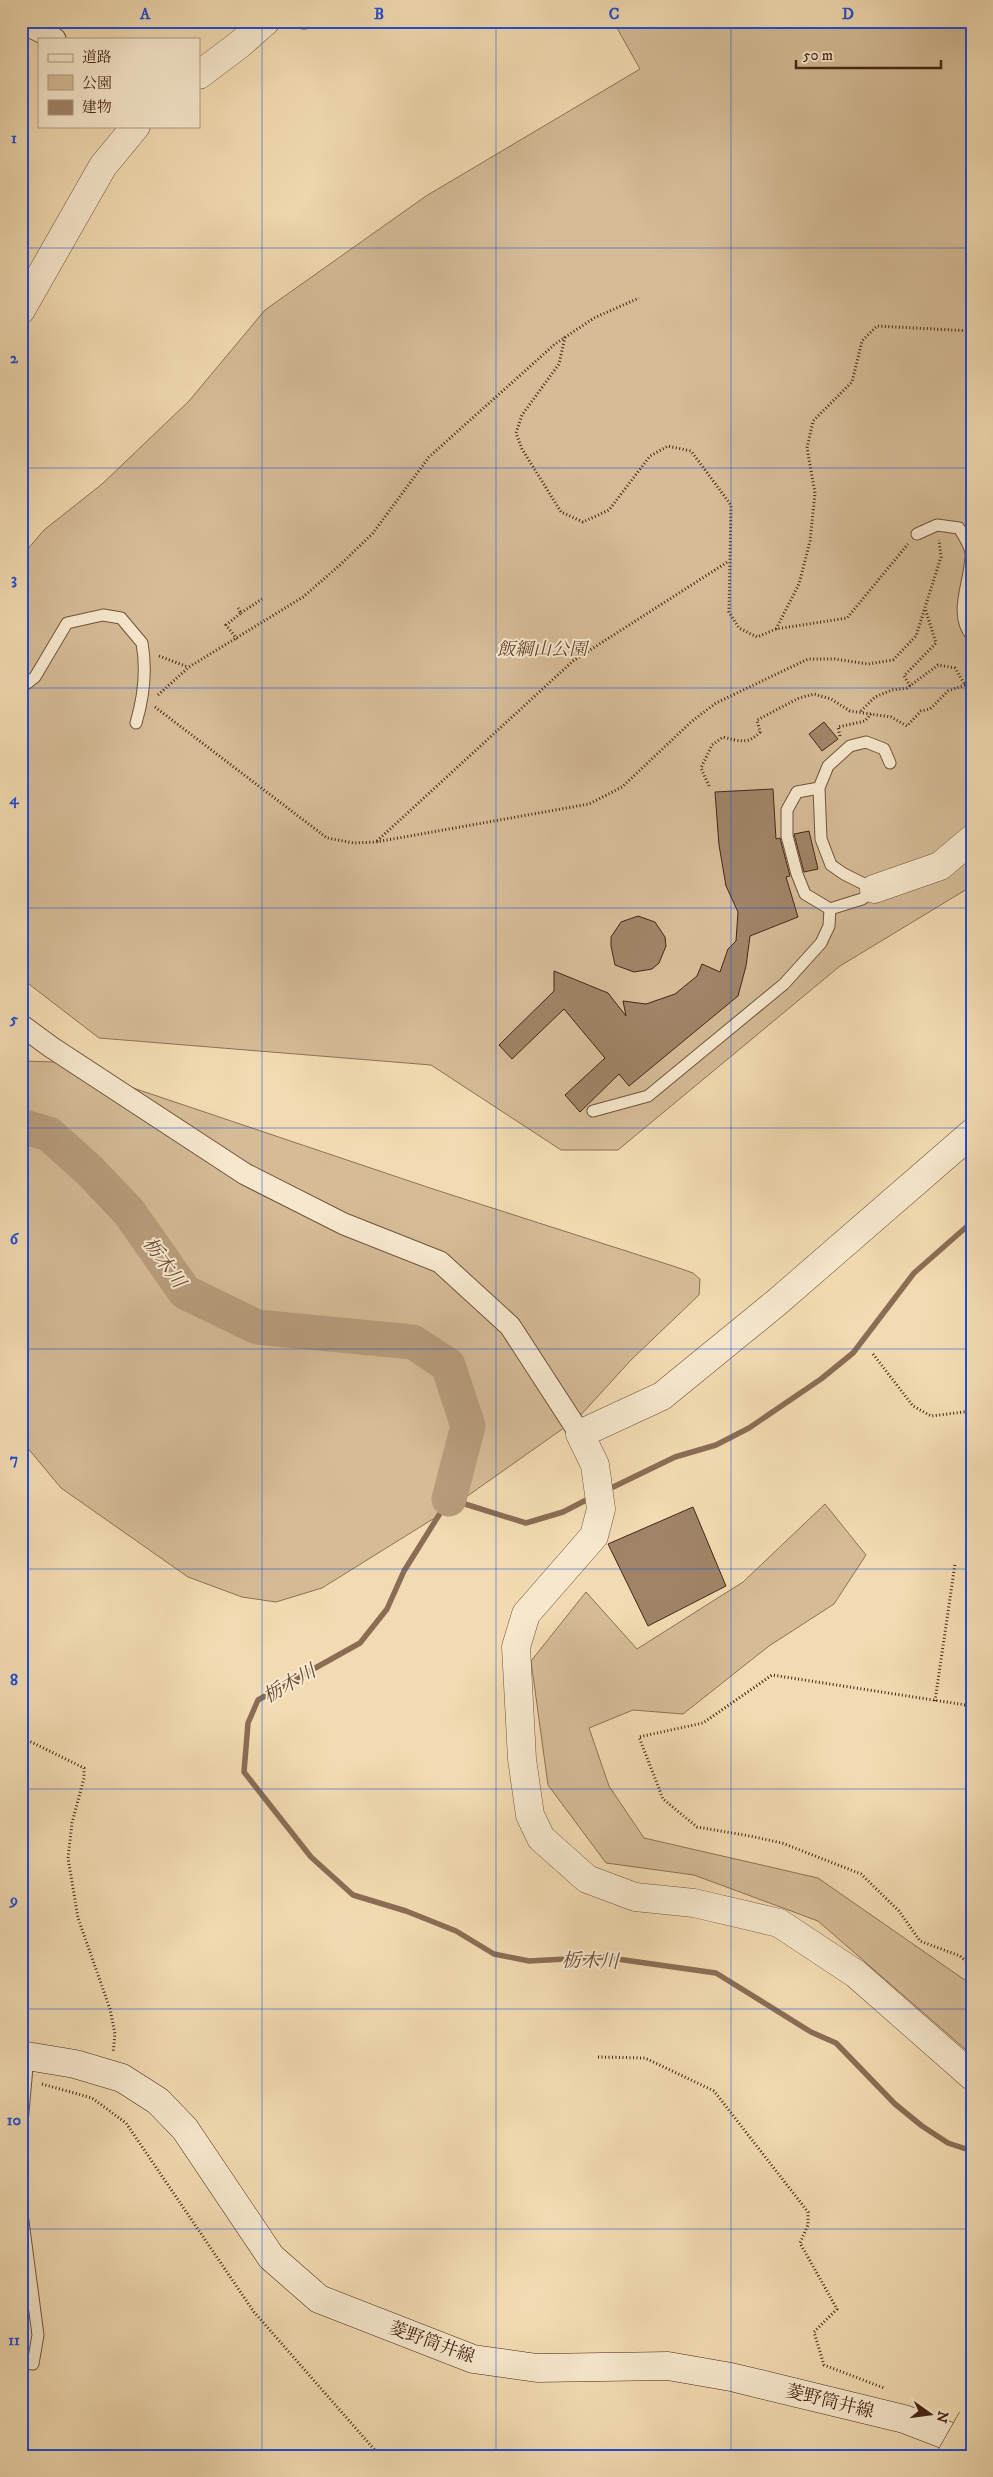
<svg xmlns="http://www.w3.org/2000/svg" width="993" height="2477" font-family="'IM FELL DW Pica','Noto Serif JP',serif">
  <style>
    .green { fill: #d5bc97; stroke: #8e7156 }
    .lines { fill: none; stroke-linecap: round; stroke-linejoin: round }
    .stream { stroke: #8a6d54; stroke-width: 5.5 }
    .river { stroke: #b89d7d; stroke-width: 35 }
    .building { fill: #9f8467; stroke: #462616 }
    .service-casing { stroke: #71533d; stroke-width: 13 }
    .minor-casing { stroke: #71533d; stroke-width: 23 }
    .tertiary-casing { stroke: #71533d; stroke-width: 29 }
    .secondary-casing { stroke: #462616; stroke-width: 29 }
    .path { stroke: #462616; stroke-width: 3; stroke-dasharray: 1 2.5; stroke-linecap: butt }
    .service { stroke: #f7e8cd; stroke-width: 11 }
    .minor { stroke: #f7e8cd; stroke-width: 21 }
    .tertiary { stroke: #f7e8cd; stroke-width: 28 }
    .secondary { stroke: #f7e8cd; stroke-width: 28 }
    .motorway-bridge-casing { stroke: #462616; stroke-width: 29; stroke-linecap: butt }
    .motorway-bridge { stroke: #f2dbb2; stroke-width: 28 }
    .grid { fill: none; stroke: #1d4ed8; stroke-width: 1; stroke-opacity: 0.55 }
    .labels { text-anchor: middle; stroke-width: 4; stroke-linejoin: round; paint-order: stroke }
    .park-label { font-size: 18px; font-style: italic; fill: #634430; stroke: #f7e8cd }
    .street-label { font-size: 18px; fill: #462616; stroke: #f7e8cd }
    .water-label { font-size: 19px; font-style: italic; fill: #684a35; stroke: #f7e8cd }
    .neatline { fill: none; stroke: #1d4ed8; stroke-width: 2 }
    .grid-label { font-size: 16px; text-anchor: middle; font-weight: bold; fill: #1d4ed8 }
  </style>
  <rect width="100%" height="100%" fill="#f2dbb2"/>
  <filter id="stains"><feTurbulence type="fractalNoise" baseFrequency=".004" numOctaves="4"/><feColorMatrix values="0 0 0 0 .2 0 0 0 0 .09 0 0 0 0 .02 0 0 0 .5 -.17"/></filter>
  <radialGradient id="worn" r=".72"><stop offset=".6" stop-color="#630" stop-opacity="0"/><stop offset="1" stop-color="#630" stop-opacity=".3"/></radialGradient>
  <!-- green -->
  <path class="green" d="M613,21H972V886L840,966L618,1150H561L431,1065L99,1038L21,978V557L44,530L102,484L189,401L265,310L426,196L640,69Z
    M21,1061L56,1062L433,1189L673,1266L693,1273L700,1279L699,1295L631,1360L578,1418L449,1509L322,1588L276,1602L242,1597L188,1577L61,1488L21,1440Z
    M825,1504L866,1555L834,1604L769,1646L683,1714L633,1710L589,1728L609,1786L644,1838L818,1878L972,1985V2055L818,1921L694,1875L606,1863L548,1785L531,1661L586,1592L637,1649L743,1582Z"/>
  <g class="lines">
    <!-- stream -->
    <path class="stream" d="M607,1490L675,1457L716,1445L749,1428L821,1379L853,1353L914,1273L972,1222
      M592,1497L563,1512L526,1523L449,1499L404,1571L387,1609L360,1643L258,1700L248,1723L244,1772L311,1857L353,1895L406,1911L456,1931L494,1954L529,1961L603,1957L716,1973L811,2032L836,2043L895,2104L922,2126L948,2143L972,2151"/>
    <!-- river -->
    <path class="river" d="M21,1126L49,1134L90,1171L129,1212L185,1292L257,1327L413,1342L448,1365L468,1426L449,1499"/>
  </g>
  <!-- building -->
  <path class="building" d="M824,722L838,739L822,751L809,734Z
    M773,789L776,839L780,838L790,876L786,877L798,917L750,936L746,966L738,996L629,1086L619,1074L580,1112L565,1095L605,1058L564,1009L512,1059L499,1045L554,991V971L608,993L626,1016L623,1001L646,1004L675,994L697,976L702,964L720,972L728,949L736,941L738,912L726,886L719,845L715,792Z
    M809,831L818,869L804,872L794,834Z
    M638,916L655,922L665,937L666,946L659,963L652,969L634,972L615,965L611,946V937L621,922Z
    M693,1507L726,1586L648,1626L608,1544Z"/>
  <g class="lines">
    <defs>
      <path id="service" d="M289,21L304,23L315,21
        M917,534L937,525L959,528C963,535 970,545 971,553C972,580 952,613 972,636
        M21,688L35,677L67,623L103,615L121,618L142,643C147,671 144,696 136,723
        M819,788L797,792L787,810V836L797,874L805,894L830,909
        M593,1111L648,1096L784,984L821,943L829,926L830,909L862,899L874,889L844,874L831,865L821,839L819,788L828,766L850,746L866,742L884,749L890,763
        M21,2134L28,2056
        M21,2206L38,2335L33,2364L21,2362"/>
      <path id="minor" d="M21,22L55,39
        M21,1025L51,1047L245,1174L344,1224L440,1262L510,1326L580,1434"/>
      <path id="tertiary" d="M199,75L240,44L266,21
        M21,310L103,166L136,126
        M874,889L940,866L972,839
        M972,1133L776,1303L662,1396L580,1434L595,1465L601,1509L594,1536L526,1614L516,1647L522,1759L530,1815L541,1838L587,1879L635,1897L694,1903L779,1923L856,1974L972,2076"/>
      <path id="secondary" d="M21,2055L75,2064L122,2078L158,2101L185,2129L271,2257L319,2299L473,2359L537,2368L668,2366L731,2377L904,2419L972,2445"/>
    </defs>
    <!-- service casing -->
    <use href="#service" class="service-casing"/>
    <!-- minor casing -->
    <use href="#minor" class="minor-casing"/>
    <!-- tertiary casing -->
    <use href="#tertiary" class="tertiary-casing"/>
    <!-- secondary casing -->
    <use href="#secondary" class="secondary-casing"/>
    <!-- path -->
    <path class="path" d="M565,337L559,364L522,415L516,433L522,449L561,512L583,522L609,510L650,456L668,446L691,451L731,505L729,612L739,628L757,637L776,629L847,618L908,544
      M241,613L262,599
      M776,629L799,584L810,541L815,493L807,448L813,421L852,382L862,341L877,326L972,331
      M237,639L226,625L241,613L238,608
      M159,656L188,667
      M910,686L904,676L936,643L925,608
      M158,695L189,667L303,597L340,565L373,533L429,457L555,344L594,318L639,298
      M155,707L327,838L354,843L376,842L589,804L622,787L691,722L716,703L808,659H835L868,664L893,660L916,636L941,557L939,540
      M861,711L875,697L892,690L907,688L938,665L955,668L965,685
      M840,736L838,727L865,721L871,714
      M709,786L701,768L712,745L723,737C739,741 748,745 760,732L757,720L799,698L814,694L831,699L850,711L891,717L907,726L921,711L930,709L948,691L965,685H972
      M377,841L573,661L729,561
      M873,1354L913,1406L931,1416L972,1411
      M968,1524L972,1525
      M935,1701L955,1564
      M972,1706L772,1675L703,1723L639,1737L663,1799L697,1827L750,1836L782,1843L861,1874L899,1911L920,1941L960,1956L972,1966
      M21,1737L84,1768V1778L72,1823L68,1858L78,1918L110,2009L115,2034L113,2053
      M598,2057L645,2058L714,2091L808,2212V2225L800,2243L837,2309L814,2332L824,2365L884,2388
      M42,2084L92,2098L126,2123L254,2312L380,2456"/>
    <!-- service -->
    <use href="#service" class="service"/>
    <!-- minor -->
    <use href="#minor" class="minor"/>
    <!-- tertiary -->
    <use href="#tertiary" class="tertiary"/>
    <!-- secondary -->
    <use href="#secondary" class="secondary"/>
    <defs>
      <path id="motorway-bridge" d="M951,2456L972,2419"/>
    </defs>
    <!-- motorway-bridge casing -->
    <use href="#motorway-bridge" class="motorway-bridge-casing"/>
    <!-- motorway-bridge -->
    <use href="#motorway-bridge" class="motorway-bridge"/>
  </g>
  <!-- grid -->
  <path class="grid" d="M262,21V2456M496,21V2456M731,21V2456M21,248H972M21,468H972M21,688H972M21,908H972M21,1128H972M21,1349H972M21,1569H972M21,1789H972M21,2009H972M21,2229H972"/>
  <g class="labels">
    <!-- park labels -->
    <g class="park-label">
      <text x="542" y="655">飯綱山公園</text>
    </g>
    <!-- street labels -->
    <g class="street-label">
      <text transform="translate(432 2342) rotate(20)" y="6">菱野筒井線</text>
      <text transform="translate(830 2401) rotate(14)" y="6">菱野筒井線</text>
    </g>
    <!-- water labels -->
    <g class="water-label">
      <text transform="translate(165 1262) rotate(54)" y="7">栃木川</text>
      <text transform="translate(289 1683) rotate(-30)" y="7">栃木川</text>
      <text transform="translate(590 1960) rotate(1)" y="7">栃木川</text>
    </g>
  </g>
  <!-- margin -->
  <rect width="993" height="2477" fill="none" stroke="#f2dbb2" stroke-width="55"/>
  <!-- legend -->
  <rect x="38" y="38" width="162" height="90" fill="#f7e8cd" stroke="#b09a84"/>
  <rect x="48" y="54" width="25" height="8" fill="#f7e8cd" stroke="#b09a84"/>
  <text x="82" y="62" font-size="15" fill="#462616">道路</text>
  <rect x="48" y="75" width="25" height="15" fill="#d5bc97" stroke="#b09a84"/>
  <text x="82" y="88" font-size="15" fill="#462616">公園</text>
  <rect x="48" y="100" width="25" height="15" fill="#9f8467" stroke="#b09a84"/>
  <text x="82" y="112" font-size="15" fill="#462616">建物</text>
  <!-- north arrow -->
  <g transform="translate(930 2414) rotate(104)" stroke="#f7e8cd" stroke-width="4" paint-order="stroke">
  <path d="M0-4L9 19L0 12L-9 19Z" fill="#462616"/>
  <text y="-8" font-size="14" font-weight="bold" text-anchor="middle" fill="#462616">N</text>
  </g>
  <!-- scale -->
  <path d="M796 60v8h145v-8" fill="none" stroke="#462616" stroke-width="2.5"/>
  <text x="803" y="60" font-size="15" fill="#462616" stroke="#f7e8cd" stroke-width="4" paint-order="stroke">50 m</text>
  <rect x="28" y="28" width="938" height="2422" class="neatline"/>
  <g class="grid-label">
    <text x="145" y="19">A</text>
    <text x="379" y="19">B</text>
    <text x="614" y="19">C</text>
    <text x="848" y="19">D</text>
    <text x="14" y="143">1</text>
    <text x="14" y="363">2</text>
    <text x="14" y="584">3</text>
    <text x="14" y="804">4</text>
    <text x="14" y="1024">5</text>
    <text x="14" y="1244">6</text>
    <text x="14" y="1464">7</text>
    <text x="14" y="1685">8</text>
    <text x="14" y="1905">9</text>
    <text x="14" y="2125">10</text>
    <text x="14" y="2345">11</text>
  </g>
  <rect width="100%" height="100%" filter="url(#stains)"/>
  <rect width="100%" height="100%" fill="url(#worn)"/>
</svg>
